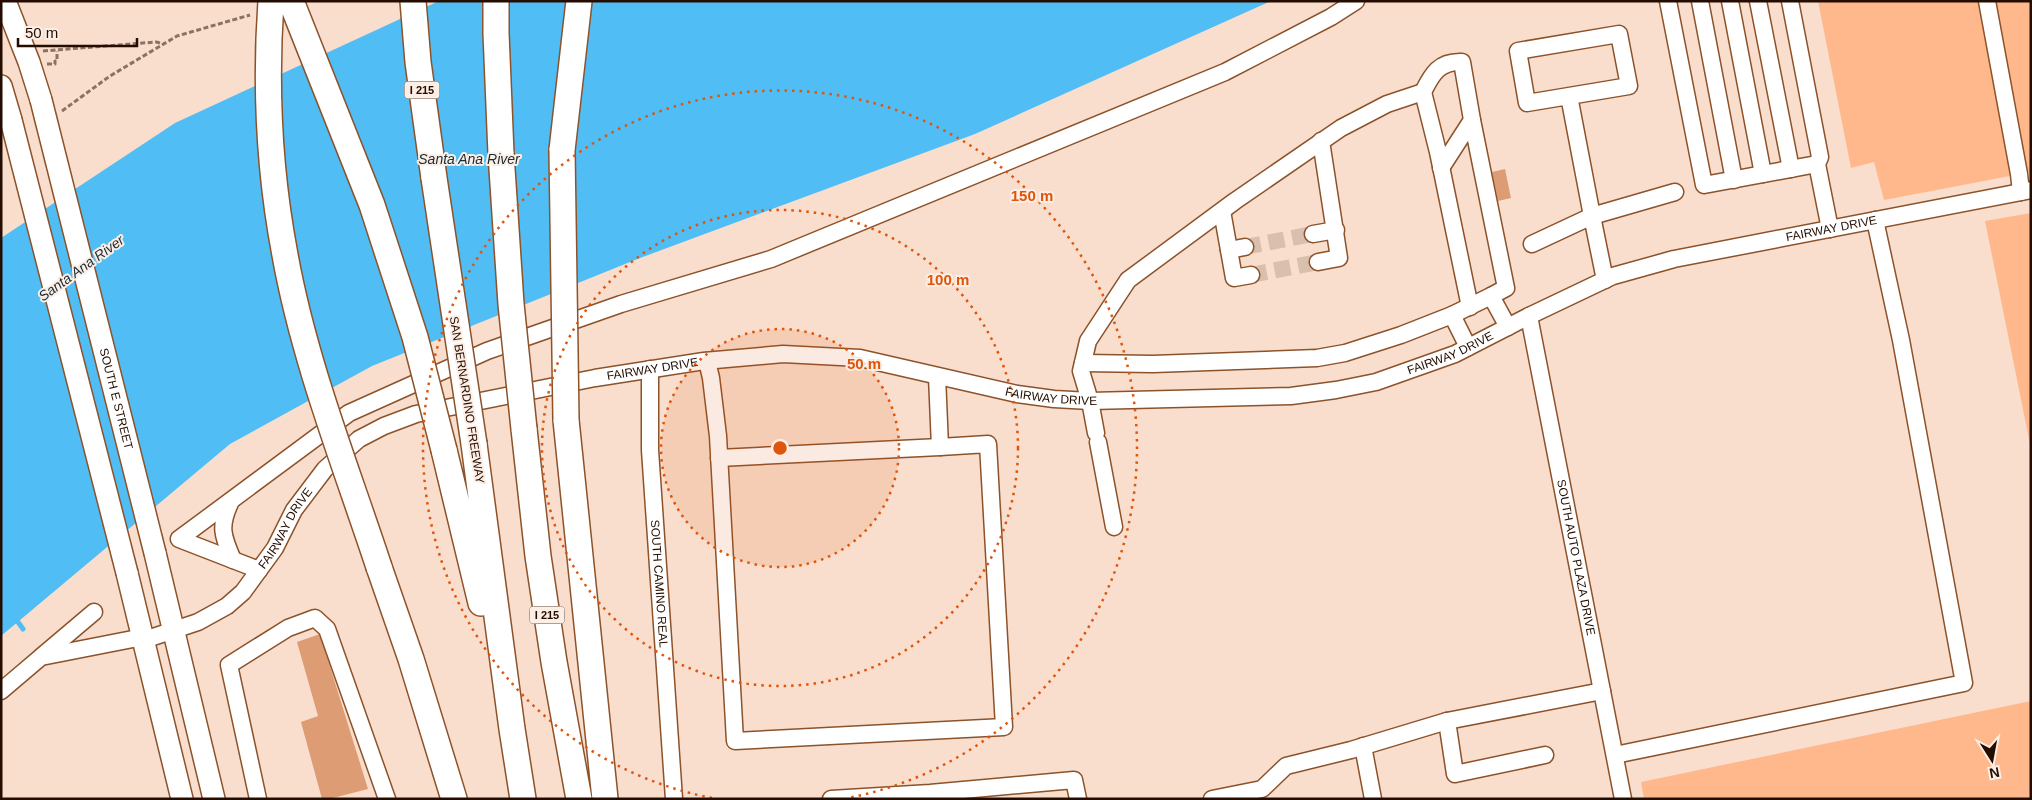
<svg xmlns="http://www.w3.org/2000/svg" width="2032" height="800" font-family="Arial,sans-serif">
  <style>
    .green { fill: #ffb88c }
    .water { fill: #50bef5 }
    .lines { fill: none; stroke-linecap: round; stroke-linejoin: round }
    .stream { stroke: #50bef5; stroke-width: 5 }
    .building { fill: #dd9c73 }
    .minor-tunnel { stroke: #d9bfae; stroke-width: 16; stroke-dasharray: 16 8; stroke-linecap: butt }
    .minor-casing { stroke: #8c522a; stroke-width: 19 }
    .major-casing { stroke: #8c522a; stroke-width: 24 }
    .highway-casing { stroke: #8c522a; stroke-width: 28 }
    .path { stroke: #8b7263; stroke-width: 3; stroke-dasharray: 5 2.5; stroke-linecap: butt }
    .minor { stroke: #fff; stroke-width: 16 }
    .major { stroke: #fff; stroke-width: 21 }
    .highway { stroke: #fff; stroke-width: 25 }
    .major-bridge-casing { stroke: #8c522a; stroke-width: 24; stroke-linecap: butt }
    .highway-bridge-casing { stroke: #8c522a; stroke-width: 28; stroke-linecap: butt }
    .major-bridge { stroke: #fff; stroke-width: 21 }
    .highway-bridge { stroke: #fff; stroke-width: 25 }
    .ring { fill: none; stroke: #de550b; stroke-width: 2.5; stroke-dasharray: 2.5 5 }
    .labels { text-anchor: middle; stroke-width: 4; stroke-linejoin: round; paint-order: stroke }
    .shield { fill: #fceee5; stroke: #655045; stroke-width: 1 }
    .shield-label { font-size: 11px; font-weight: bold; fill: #240d00 }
    .street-label { font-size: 12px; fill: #240d00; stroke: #fceee5 }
    .water-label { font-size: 14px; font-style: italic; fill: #192c36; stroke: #fceee5 }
    .centre { fill: #de550b; stroke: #fceee5; stroke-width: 2.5 }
    .ring-label { font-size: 15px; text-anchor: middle; font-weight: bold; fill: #de550b; stroke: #fceee5; stroke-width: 4; stroke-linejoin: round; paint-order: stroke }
  </style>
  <rect width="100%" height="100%" fill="#f9decd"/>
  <!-- green -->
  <path class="green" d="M1818,1H2031V172L1884,200L1874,162L1851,168Z
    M2031,213V449L1985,221Z
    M2031,701V799H1644L1641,782Z"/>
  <!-- water -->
  <path class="water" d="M439,1H1271L975,134L640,258L372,366L230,444L1,636V238L175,123Z"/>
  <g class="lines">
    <!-- stream -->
    <path class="stream" d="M18,622L23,629"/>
  </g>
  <!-- building -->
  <path class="building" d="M1505,169L1511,198L1498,201L1492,172Z
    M320,634L368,789L329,799H322L301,722L318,716L297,642Z"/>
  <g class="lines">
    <!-- minor-tunnel -->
    <path class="minor-tunnel" d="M1245,247L1313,234
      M1251,275L1318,262"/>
    <defs>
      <g id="minor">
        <path d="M1668,1L1704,185L1817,164"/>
        <path d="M1700,1L1734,180"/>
        <path d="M1730,1L1763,174"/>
        <path d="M1758,1L1791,169"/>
        <path d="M1790,1L1820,157L1817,164L1830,229"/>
        <path d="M1987,1L2019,174L2021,192"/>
        <path d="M1423,92C1432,74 1439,61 1462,62L1472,120L1441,168"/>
        <path d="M1569,96L1527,103L1518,51L1619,34L1629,86L1569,96L1592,216L1675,192"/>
        <path d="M1472,120L1506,288L1491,296"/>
        <path d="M1222,211L1234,278L1251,275"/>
        <path d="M1313,234L1336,230"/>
        <path d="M1532,244L1592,216L1605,280"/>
        <path d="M1229,250L1245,247"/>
        <path d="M1318,262L1339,258L1321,141"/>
        <path d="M1452,315L1468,347"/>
        <path id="s1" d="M1529,316L1623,799"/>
        <path d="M707,361L711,378L718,436L735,741L1004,727L988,444L940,447L937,376"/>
        <path d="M1083,363L1153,364L1317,358L1345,353L1401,335L1452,315L1491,296L1508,327"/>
        <path id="s2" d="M650,369V450L674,799"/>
        <path d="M1096,433L1090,401L1081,371L1088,341L1128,280L1235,201L1341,128L1387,104L1423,92L1438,152L1470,307"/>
        <path d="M1098,442L1114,527"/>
        <path d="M719,458L940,447"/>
        <path d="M231,501C219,526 222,535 233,560"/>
        <path d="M259,570L179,539L349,413L487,351L621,304L771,259L1225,72L1331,17L1356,1"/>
        <path id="s3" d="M144,640L198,622L227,606L243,592L275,548L294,510L325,469L359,439L384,426L416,414L595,378L704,361L783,354L860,358L1017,394L1054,399L1090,401L1291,396L1336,390L1376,382L1455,354L1529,316L1613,276L1674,259L2031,190"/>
        <path d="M42,656L94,612"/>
        <path d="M1,691L41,657L143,637"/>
        <path d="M1447,721L1455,774L1545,755"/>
        <path d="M1363,746L1373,799"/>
        <path d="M1615,755L1964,683L1901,340L1875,220"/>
        <path d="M258,799L229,665L288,628L315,618L327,629L387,799"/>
        <path d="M831,799L930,793L1074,780L1078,799"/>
        <path d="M1212,799L1262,789L1286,766L1351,750L1447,721L1602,691"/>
      </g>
      <path id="major" d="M5,1L29,62L41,100
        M1,86L11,120
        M155,553L214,799
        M127,573L182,799"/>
      <path id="highway" d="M413,1L418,62L434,178
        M496,1V33L501,154
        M562,150L579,1
        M566,420L605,799
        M524,429L538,556L554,662L579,799
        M474,444L512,729L523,799
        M444,450L481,603
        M379,567L411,659L454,799"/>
    </defs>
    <!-- minor casing -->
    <use href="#minor" class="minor-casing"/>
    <!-- major casing -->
    <use href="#major" class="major-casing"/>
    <!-- highway casing -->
    <use href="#highway" class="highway-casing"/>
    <!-- path -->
    <path class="path" d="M43,51L156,42L164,44
      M47,64H55V61H57V51
      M62,111L110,76L177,36L250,15"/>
    <!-- minor -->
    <use href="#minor" class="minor"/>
    <!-- major -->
    <use href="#major" class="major"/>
    <!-- highway -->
    <use href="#highway" class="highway"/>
    <defs>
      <g id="major-bridge">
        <path id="s4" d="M41,100L155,553"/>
        <path d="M11,120L127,573"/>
      </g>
      <path id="highway-bridge" d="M271,1C265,86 269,171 285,255C304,361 345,464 379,567
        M291,1L372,205L415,337L444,450
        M562,150L566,420
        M501,154L511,304L524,429
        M434,178L474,444"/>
    </defs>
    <!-- major-bridge casing -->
    <use href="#major-bridge" class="major-bridge-casing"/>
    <!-- highway-bridge casing -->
    <use href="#highway-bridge" class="highway-bridge-casing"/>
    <!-- major-bridge -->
    <use href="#major-bridge" class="major-bridge"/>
    <!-- highway-bridge -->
    <use href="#highway-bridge" class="highway-bridge"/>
  </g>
  <!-- distance rings -->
  <circle cx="780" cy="448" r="119" fill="#de550b" fill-opacity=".12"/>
  <g class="ring">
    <circle cx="780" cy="448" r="119"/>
    <circle cx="780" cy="448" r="238"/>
    <path d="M712 798A357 357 0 1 1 848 798"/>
  </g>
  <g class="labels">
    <!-- shield labels -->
    <g class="shield">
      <rect x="404.5" y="81.5" width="35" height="17" rx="4"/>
      <rect x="529.5" y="606.5" width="35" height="17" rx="4"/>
    </g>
    <g class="shield-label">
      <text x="422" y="94">I 215</text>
      <text x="547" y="619">I 215</text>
    </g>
    <!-- street labels -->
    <g class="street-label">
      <text dy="4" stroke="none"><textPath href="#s3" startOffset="1822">FAIRWAY DRIVE</textPath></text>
      <text dy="4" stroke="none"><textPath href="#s3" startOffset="1418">FAIRWAY DRIVE</textPath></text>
      <text dy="4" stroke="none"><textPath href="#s3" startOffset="608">FAIRWAY DRIVE</textPath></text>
      <text dy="4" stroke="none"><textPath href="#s3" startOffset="1012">FAIRWAY DRIVE</textPath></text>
      <text dy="4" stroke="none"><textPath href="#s4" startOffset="308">SOUTH E STREET</textPath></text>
      <text transform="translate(467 400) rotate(81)" y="4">SAN BERNARDINO FREEWAY</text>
      <text dy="4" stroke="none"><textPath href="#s3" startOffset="188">FAIRWAY DRIVE</textPath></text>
      <text dy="4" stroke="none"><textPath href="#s1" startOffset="246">SOUTH AUTO PLAZA DRIVE</textPath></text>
      <text dy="4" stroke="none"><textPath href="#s2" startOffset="215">SOUTH CAMINO REAL</textPath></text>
    </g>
    <!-- water labels -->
    <g class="water-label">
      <text x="469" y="164">Santa Ana River</text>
      <text transform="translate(81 268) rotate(-36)" y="5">Santa Ana River</text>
    </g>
  </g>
  <circle cx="780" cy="448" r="8" class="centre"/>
  <g class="ring-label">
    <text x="1032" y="201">150 m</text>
    <text x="948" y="285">100 m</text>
    <text x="864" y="369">50 m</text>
  </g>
  <!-- border -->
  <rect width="2032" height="800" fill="none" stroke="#240d00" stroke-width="5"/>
  <!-- north arrow -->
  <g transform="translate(1992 760) rotate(169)" stroke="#fceee5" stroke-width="4" paint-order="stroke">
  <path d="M0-4L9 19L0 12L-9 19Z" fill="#240d00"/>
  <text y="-8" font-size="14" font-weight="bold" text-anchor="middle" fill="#240d00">N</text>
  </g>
  <!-- scale -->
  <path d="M18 38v8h119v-8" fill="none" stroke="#240d00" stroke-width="2.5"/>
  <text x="25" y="38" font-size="15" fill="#240d00" stroke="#fceee5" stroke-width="4" paint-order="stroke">50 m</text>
</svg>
